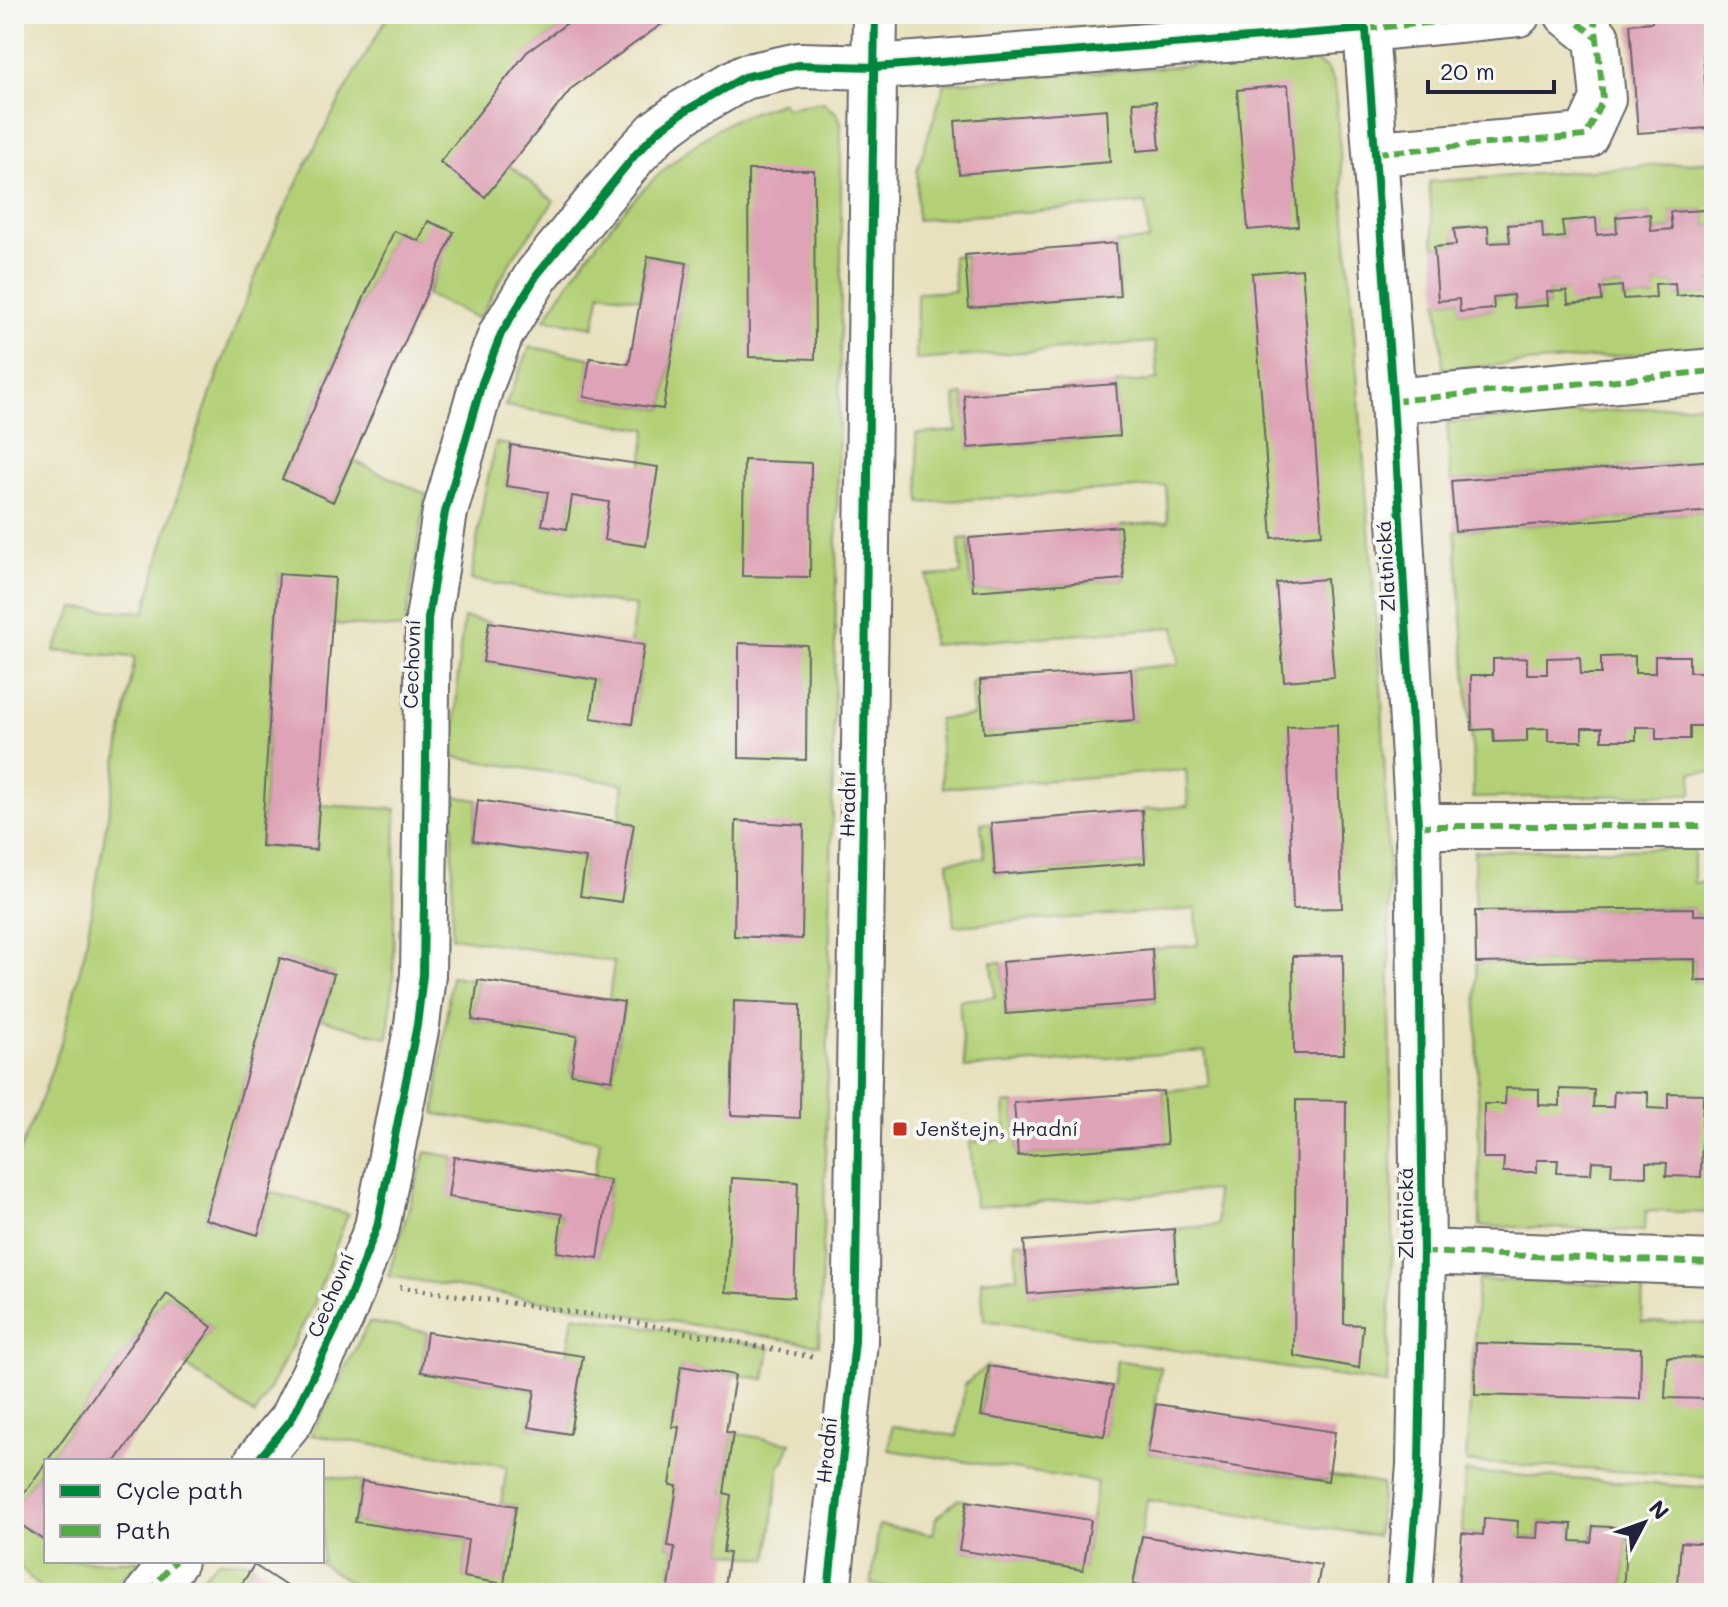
<svg xmlns="http://www.w3.org/2000/svg" width="1728" height="1607" font-family="Mali,sans-serif">
  <style>
    .garden { fill: #b3d076; stroke: #6a7958; stroke-width: 2 }
    .building { fill: #dea3b6 }
    .lines { fill: none; stroke-linecap: round; stroke-linejoin: round }
    .minor-casing { stroke: #676569; stroke-width: 48 }
    .path { stroke: #676569; stroke-width: 5; stroke-dasharray: 2 6; stroke-linecap: butt }
    .minor { stroke: #fff; stroke-width: 44 }
    .quiet { stroke: #53aa46; stroke-width: 6; stroke-dasharray: 12 6; stroke-linecap: butt }
    .cycleway-casing { stroke: #f6f6f2; stroke-width: 13 }
    .cycleway { stroke: #00873e; stroke-width: 8 }
    .poi-dot { fill: #c8321e; stroke: #f6f6f2; stroke-width: 3 }
    .labels { text-anchor: middle; stroke-width: 8; stroke-linejoin: round; paint-order: stroke }
    .street-label { font-size: 20px; fill: #22223b; stroke: #f6f6f2 }
    .poi-label { font-size: 20px; fill: #22223b; stroke: #f6f6f2; text-anchor: start }
  </style>
  <rect width="100%" height="100%" fill="#f6f6f2"/>
  <filter id="ink" filterUnits="userSpaceOnUse"><feTurbulence type="fractalNoise" baseFrequency=".0125" numOctaves="2"/><feDisplacementMap in="SourceGraphic" scale="16" xChannelSelector="R" yChannelSelector="G"/><feConvolveMatrix kernelMatrix="1 2 1 2 8 2 1 2 1" color-interpolation-filters="sRGB"/></filter>
  <filter id="wash" filterUnits="userSpaceOnUse"><feTurbulence type="fractalNoise" baseFrequency=".006" numOctaves="4" result="noise"/><feDisplacementMap in="SourceGraphic" scale="32" xChannelSelector="R" yChannelSelector="G"/><feGaussianBlur stdDeviation="1.8" result="paint"/><feColorMatrix in="noise" values="0 0 0 0 0 0 0 0 0 0 0 0 0 0 0 0 0 1.4 0 .05"/><feComposite in="paint" operator="in"/></filter>
  <g filter="url(#wash)">
    <rect width="100%" height="100%" fill="#e8e1be"/>
    <!-- garden -->
    <path class="garden" d="M389,14H580L528,52L510,166L554,201L512,259L479,319L427,295L453,232L419,241L394,231L282,478L333,502L352,460L426,494L405,629L332,624L279,575L261,846L316,850L319,805L396,809L393,979L388,1038L321,1019L334,974L280,958L205,1219L258,1235L271,1192L348,1214L313,1306L255,1415L185,1365L212,1327L167,1294L14,1507V1163L38,1109L63,1037L85,950L135,657L54,651L74,608L145,612C179,477 224,345 281,217C312,148 351,80 389,14Z
      M1306,57L1327,68L1335,85L1382,699L1388,857L1393,1234L1387,1384L984,1320L981,1280L1017,1277L1015,1242L1024,1241L1029,1294L1177,1282L1174,1229L1218,1225L1215,1190L975,1207L970,1142L1006,1139L1004,1104L1014,1103L1018,1156L1166,1144L1163,1091L1209,1086L1205,1051L965,1068L959,1000L995,997L992,962H1002L1006,1014L1155,1002L1152,949L1198,945L1196,909L954,926L948,861L984,858L981,823H991L995,875L1145,863L1142,810L1188,806L1186,770L943,788L938,719L973,716L971,681L980,680L985,733L1134,720L1131,669L1179,664L1175,627L932,645L927,576L961,574L959,539L969,538V570L973,591L1124,579L1120,526L1168,522L1166,486L921,503L916,434L957,431L955,396L964,395L969,448L1119,436L1116,384L1158,380L1155,342L916,360L917,293L955,291L952,256L965,255L969,308L1120,296L1116,243L1149,240L1146,203L917,220V171L945,83Z
      M783,102L784,108L823,102L838,114L841,123V301L826,1157L819,1345L388,1276L426,1152L454,1157L449,1197L562,1214L557,1252L598,1257L610,1180L594,1178L600,1140L435,1114L451,976L478,980L472,1020L577,1036L571,1074L612,1080L624,1003L609,1000L614,962L452,937L453,796L478,800L473,841L586,858L581,896L621,901L634,824L619,822L624,784L453,757L459,658L464,618L489,622L484,662L597,680L592,718L632,724L644,646L630,644L635,606L471,580L484,496L496,443L511,445L506,486L548,492L543,525L567,528L572,496L642,465L647,429L505,406L530,347L590,358L585,397L663,409L687,263L648,256L640,299L601,292L594,327L545,319C594,241 649,168 731,121C747,113 766,108 783,102Z
      M1714,161V226H1706L1704,210L1671,212L1672,229L1651,231L1650,214L1616,217L1617,233L1597,235L1596,219L1563,221L1564,237L1543,239L1541,222L1508,225L1510,242L1489,243L1487,226L1455,229L1456,245L1434,247L1429,182Z
      M1709,280H1714V349L1443,369L1438,301L1459,299L1461,312L1493,309V297L1513,295L1515,308L1548,305L1547,292L1567,291L1602,301L1601,288L1622,286L1623,299L1655,297V284L1675,283L1677,296L1709,293Z
      M1714,403V460L1451,481L1447,423Z
      M1714,511V772H1692V794L1473,798V761L1455,531Z
      M1694,848V883H1714V915H1694L1693,908L1475,911L1474,851Z
      M1695,959V981H1714V1213L1646,1211L1645,1231L1480,1226L1476,963Z
      M1478,1280L1643,1285L1642,1322L1714,1324V1477L1466,1462Z
      M573,1315L770,1347L765,1379L681,1367L672,1426L679,1427L677,1486L668,1546L675,1547L668,1593H367L317,1561H322V1475L362,1481L355,1522L468,1540L463,1577L504,1583L516,1506L501,1504L507,1466L311,1435L369,1322L427,1332L421,1372L535,1390L529,1427L570,1434L582,1357L567,1354Z
      M1116,1360L1161,1367L1148,1453L1327,1481L1328,1475L1382,1484L1377,1536L1147,1500L1133,1585L1182,1593H922L871,1585L879,1525L933,1534L936,1518L958,1499L967,1501L960,1550L1083,1569L1097,1482L889,1450L892,1426L957,1436L965,1384L987,1366L981,1415L1104,1436Z
      M733,1433L791,1443L783,1463H780L768,1559L723,1552L731,1495L724,1493Z
      M1465,1472L1714,1488V1593H1623L1627,1528L1593,1526L1591,1542L1571,1541L1572,1524L1539,1522L1537,1538L1462,1533Z
      M14,1520L46,1542V1561H139L107,1593H46L14,1562Z
      M218,1561H247L254,1565L236,1593H187Z"/>
    <g id="blocks">
      <!-- building -->
      <path class="building" d="M580,14H676L572,88L485,197L440,162L527,52Z
        M1652,14H1714V55H1703L1708,128L1638,133L1630,24L1652,22Z
        M1288,85L1298,226L1248,230L1237,90Z
        M1156,101L1160,149L1137,151L1133,102Z
        M1107,109L1110,162L959,174L955,121Z
        M748,170H814L815,359L749,357Z
        M1704,210L1706,226H1714V280H1709L1710,293L1676,296L1675,283L1655,284L1656,297L1623,299L1622,286L1601,288L1602,301L1568,304L1567,291L1547,292L1548,305L1514,308L1513,295L1493,297L1494,309L1460,312L1459,299L1438,301L1434,247L1456,245L1454,229L1488,226L1489,243L1510,242L1508,225L1542,222L1543,239L1564,237L1562,221L1596,218L1597,235L1617,233L1616,217L1650,214L1651,231L1672,229L1670,212Z
        M428,221L454,232L333,502L282,479L394,231L419,241Z
        M1116,243L1120,296L969,308L965,255Z
        M648,256L687,263L663,409L584,397L590,358L629,364Z
        M1302,269L1322,534L1272,538L1252,273Z
        M1116,384L1120,436L968,448L964,395Z
        M511,445L658,467L646,546L604,540L609,502L572,496L567,529L542,525L548,492L506,486Z
        M744,460L811,463L810,577L742,576Z
        M1714,460V511L1455,531L1451,481Z
        M1120,526L1124,579L973,591L969,538Z
        M279,574L335,578L316,850L261,846Z
        M1326,579L1334,677L1284,681L1276,583Z
        M489,622L644,645L632,724L591,718L597,680L483,662Z
        M739,643L807,645L806,760L739,758Z
        M1709,655H1714V739H1710V726H1690V739H1656V727H1636V740H1602V728H1582V741H1548V728L1527,729V741L1494,742L1493,729L1472,730L1471,675H1493V659L1527,658V674H1547V658L1580,657L1581,674H1601V657L1635,656V673H1655V656H1689V672H1710Z
        M1131,669L1135,720L984,733L980,680Z
        M1337,725L1342,908L1293,909L1287,727Z
        M478,800L634,824L621,902L580,896L586,858L473,841Z
        M1142,810L1145,863L995,875L991,823Z
        M736,821L804,825L802,939L734,936Z
        M1694,908V915H1714V981H1695V959L1476,963L1475,911Z
        M1152,949L1155,1002L1006,1014L1002,962Z
        M1343,955L1344,1054H1294L1293,956Z
        M280,958L334,974L258,1235L205,1219Z
        M478,980L624,1002L612,1080L571,1074L577,1036L472,1020Z
        M734,1001L801,1004L800,1118L731,1115Z
        M1506,1088L1539,1089V1105L1560,1106V1089L1594,1090L1593,1107H1613L1614,1091L1648,1092V1108L1668,1109V1093L1703,1094L1701,1177L1666,1176L1667,1163L1646,1162V1176L1611,1175L1612,1162L1592,1161L1591,1174L1557,1173L1558,1160H1537V1172H1503L1504,1158H1483L1484,1104H1505Z
        M1163,1091L1167,1144L1018,1156L1014,1103Z
        M1296,1100L1346,1101L1344,1324L1363,1325L1359,1368L1294,1356Z
        M454,1157L610,1180L598,1258L557,1252L562,1214L448,1197Z
        M732,1178L798,1182L794,1297L726,1292Z
        M1174,1229L1177,1282L1028,1294L1024,1241Z
        M167,1294L212,1327L116,1461H47Z
        M427,1332L583,1356L570,1434L529,1427L535,1390L421,1372Z
        M1476,1343L1641,1348L1640,1399L1475,1395Z
        M1667,1357L1714,1358V1399L1665,1398Z
        M681,1366L735,1375L726,1432L733,1433L724,1493L731,1495L723,1552L729,1553L723,1593H668L675,1547L668,1546L677,1486L670,1485L679,1427H672Z
        M989,1366L1113,1386L1104,1436L981,1416Z
        M1156,1404L1335,1432L1328,1481L1148,1453Z
        M46,1463V1542L14,1520V1507Z
        M362,1481L516,1506L504,1584L463,1577L468,1540L355,1522Z
        M967,1501L1091,1520L1083,1570L959,1550Z
        M1484,1518L1518,1521L1517,1537L1537,1538L1538,1522L1572,1524L1571,1541L1591,1542L1593,1526L1627,1528L1623,1593H1479V1589L1458,1588L1462,1533L1483,1535Z
        M1142,1536L1321,1565L1316,1593H1182L1133,1585Z
        M1681,1542L1714,1544V1586L1678,1584Z
        M254,1565L297,1593H236Z"/>
    </g>
  </g>
  <g filter="url(#ink)">
    <use href="#blocks" fill-opacity="0" stroke="#676569" stroke-width="2"/>
    <g class="lines">
      <defs>
        <path id="minor" d="M1366,29L1518,14
          M1376,153L1586,136L1603,99L1597,38L1567,14
          M1393,401L1714,371
          M1418,826H1714
          M1423,1252L1714,1263
          M257,1461L291,1420L342,1316L377,1227L417,1025L423,975L428,619L445,512L482,383L501,334L537,275L635,155L658,131L685,111L744,77L799,65L876,67L1366,29L1393,401L1418,826L1423,1252L1419,1465L1409,1593
          M148,1593L175,1561
          M828,1593L855,1341L875,14"/>
      </defs>
      <!-- minor casing -->
      <use href="#minor" class="minor-casing"/>
      <!-- path -->
      <path class="path" d="M400,1287L613,1318L812,1357"/>
      <!-- minor -->
      <use href="#minor" class="minor"/>
      <!-- quiet -->
      <path class="quiet" d="M1594,14L1597,38
        M1366,29L1518,14
        M1376,153L1586,136L1603,99L1597,38L1567,14
        M1393,401L1714,371
        M1418,826H1714
        M1423,1252L1714,1263
        M148,1593L175,1561"/>
      <defs>
        <path id="cycleway" d="M257,1461L291,1420L342,1316L377,1227L417,1025L423,975L428,619L445,512L482,383L501,334L537,275L635,155L658,131L685,111L744,77L799,65L876,67L1366,29L1393,401L1418,826L1423,1252L1419,1465L1409,1593
          M828,1593L855,1341L875,14"/>
      </defs>
      <!-- cycleway casing -->
      <use href="#cycleway" class="cycleway-casing"/>
      <!-- cycleway -->
      <use href="#cycleway" class="cycleway"/>
    </g>
  </g>
  <!-- markers -->
  <rect class="poi-dot" x="892" y="1121" width="16" height="16" rx="4"/>
  <g class="labels">
    <!-- street labels -->
    <g class="street-label">
      <text transform="translate(1386 566) rotate(-93)" y="7">Zlatnická</text>
      <text transform="translate(412 664) rotate(-88)" y="7">Cechovní</text>
      <text transform="translate(848 804) rotate(-89)" y="7">Hradní</text>
      <text transform="translate(1406 1213) rotate(-90)" y="7">Zlatnická</text>
      <text transform="translate(331 1295) rotate(-67)" y="7">Cechovní</text>
      <text transform="translate(827 1450) rotate(-84)" y="7">Hradní</text>
    </g>
    <!-- poi labels -->
    <g class="poi-label">
      <text x="916" y="1136">Jenštejn, Hradní</text>
    </g>
  </g>
  <!-- margin -->
  <rect width="1728" height="1607" fill="none" stroke="#f6f6f2" stroke-width="48"/>
  <!-- legend -->
  <rect x="44" y="1459" width="280" height="104" fill="#f6f6f2" stroke="#a1a1a9" stroke-width="2"/>
  <rect x="60" y="1485" width="40" height="12" fill="#00873e" stroke="#a1a1a9" stroke-width="2"/>
  <text x="116" y="1499" font-size="24" fill="#22223b">Cycle path</text>
  <rect x="60" y="1525" width="40" height="12" fill="#53aa46" stroke="#a1a1a9" stroke-width="2"/>
  <text x="116" y="1539" font-size="24" fill="#22223b">Path</text>
  <!-- north arrow -->
  <g transform="translate(1644 1523) rotate(49)" stroke="#f6f6f2" stroke-width="6" paint-order="stroke">
  <path d="M0-6L14 30L0 20L-14 30Z" fill="#22223b"/>
  <text y="-12" font-size="22" font-weight="bold" text-anchor="middle" fill="#22223b">N</text>
  </g>
  <!-- scale -->
  <path d="M1428 80v12h126v-12" fill="none" stroke="#22223b" stroke-width="4"/>
  <text x="1440" y="80" font-size="24" fill="#22223b" stroke="#f6f6f2" stroke-width="6" paint-order="stroke">20 m</text>
</svg>
